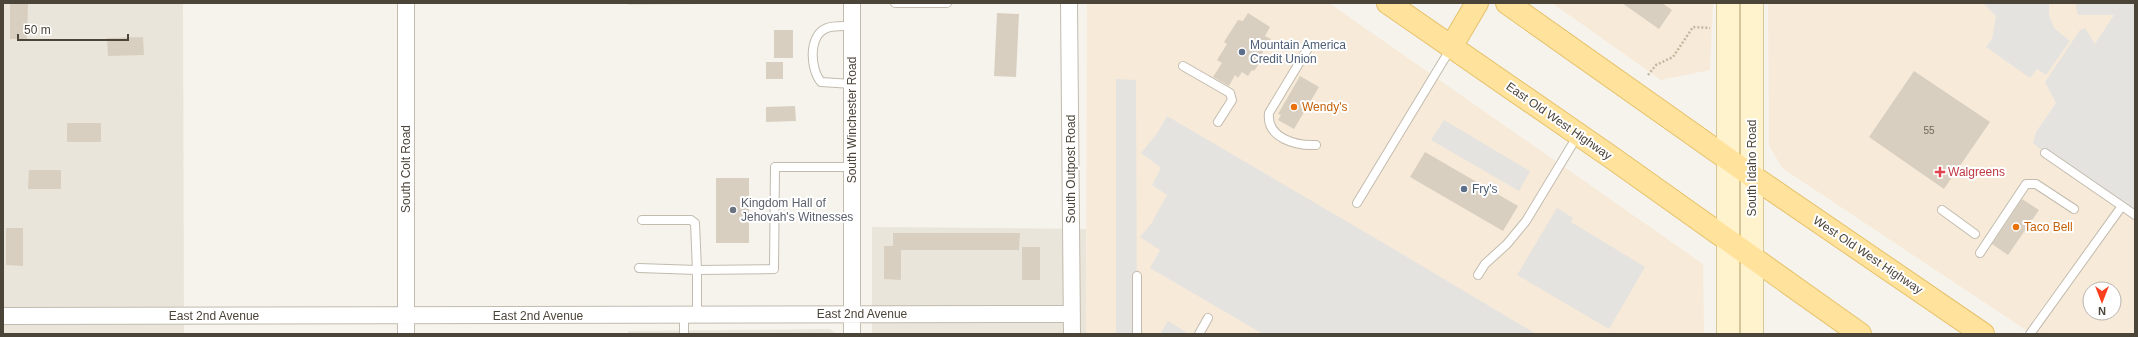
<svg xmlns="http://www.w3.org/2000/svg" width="2138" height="337" font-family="Arial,sans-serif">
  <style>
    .residential { fill: #eae5da }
    .commercial { fill: #f7ead8; fill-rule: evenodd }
    .parking { fill: #e5e3e0 }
    .building { fill: #d8cfc1 }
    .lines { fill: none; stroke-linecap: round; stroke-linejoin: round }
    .service-casing { stroke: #c2bbae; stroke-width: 10 }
    .minor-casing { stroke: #c2bbae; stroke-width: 18 }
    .secondary-casing { stroke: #d6c79b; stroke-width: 24 }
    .primary-casing { stroke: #e6c16a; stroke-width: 24 }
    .path { stroke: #c4b79f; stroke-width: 2.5; stroke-dasharray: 2 2; stroke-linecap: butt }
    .service { stroke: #fff; stroke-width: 8 }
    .minor { stroke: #fff; stroke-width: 16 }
    .secondary { stroke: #fff3cd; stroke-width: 22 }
    .primary { stroke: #ffe39c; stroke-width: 22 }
    .service-dot { fill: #5c6f8a; stroke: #fff; stroke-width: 1.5 }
    .food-dot { fill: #e8710a; stroke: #fff; stroke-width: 1.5 }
    .health-dot { fill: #e0444e; stroke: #fff; stroke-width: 1.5 }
    .worship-dot { fill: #6b7280; stroke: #fff; stroke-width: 1.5 }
    .labels { text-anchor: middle; stroke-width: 4; stroke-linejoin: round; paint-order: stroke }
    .number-label { font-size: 10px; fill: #6e675b }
    .service-label { font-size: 12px; fill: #4e5e75; stroke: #fff; text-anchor: start }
    .food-label { font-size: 12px; fill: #c56008; stroke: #fff; text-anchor: start }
    .street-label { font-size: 12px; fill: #4b4439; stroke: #fff }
    .health-label { font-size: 12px; fill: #be3a42; stroke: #fff; text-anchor: start }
    .worship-label { font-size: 12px; fill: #5b616d; stroke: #fff; text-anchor: start }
  </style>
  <rect width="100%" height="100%" fill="#f6f3ec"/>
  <!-- residential -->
  <path class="residential" d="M3,3H183L184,334H3Z
    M628,3H789L628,5Z
    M872,227L1086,229V334H628V331L830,329L835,333H872Z"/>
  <!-- commercial -->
  <path class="commercial" d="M1087,3H1329L1703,264L1704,334H1086Z
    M1552,3H1713L1710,70L1661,80Z
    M1768,3H2135V334H2032L1782,168L1769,145ZM2090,289H2114V313H2090Z"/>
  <!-- parking -->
  <path class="parking" d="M1983,3H2049V15L2054,28L2070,41L2046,75L2037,69L2030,78L1986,47L1992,39L1996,16Z
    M2075,3H2135V215L2045,153L2033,143L2036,132L2056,103L2045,82L2080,30L2085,28L2095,44L2114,15H2078Z
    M1116,79L1136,80L1137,334H1116Z
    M1167,116L1392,248L1536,334H1263L1150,268L1160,250L1140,237L1151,224L1167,195L1152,185L1161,168L1141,153L1158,132Z
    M1444,120L1530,171L1519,191L1431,140Z
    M1557,208L1573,218L1571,222L1645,267L1609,329L1517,275Z
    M1168,321L1186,332L1184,334H1160Z"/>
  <!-- building -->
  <path class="building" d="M1622,3H1662L1672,10L1659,29Z
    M10,4H28L27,39H10Z
    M997,13L1019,14L1016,77L994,76Z
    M1248,13L1270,27L1265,36L1271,39L1258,60L1261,61L1254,71L1252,70L1248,76L1242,72L1238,78L1235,75L1229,86L1213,77L1222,63L1217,60L1227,44L1224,42L1238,20L1243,21Z
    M774,30H793V58H774Z
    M143,37L144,55L108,56L107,38Z
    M766,62H783V79H766Z
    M1914,71L1990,122L1944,189L1869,137Z
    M1300,76L1319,87L1294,129L1278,120L1281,115L1278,114Z
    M795,106L796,121L766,122V107Z
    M67,123H101V142H67Z
    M1425,152L1518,206L1503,231L1410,177Z
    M29,170H61V189H28Z
    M716,178H749V243H716Z
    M2022,199L2039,210L2008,255L1992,244Z
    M6,228H23V266L6,265Z
    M893,233H1020L1019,250H901V280L884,279V246H893Z
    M1022,247H1040V280H1022Z"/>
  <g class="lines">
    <defs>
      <path id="service" d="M895,3H947
        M852,26C844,26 834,25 827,28C808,35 810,69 821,82L852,84
        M1307,50L1269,113C1266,138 1296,146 1316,145
        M1183,66L1230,93L1232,100L1218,122
        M2045,153L2135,215
        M1357,203L1451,48
        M1942,210L1975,234
        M1980,253L2026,184H2036L2074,209
        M639,268L697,270L695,223L691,220H642
        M1478,275L1485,264L1507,244L1526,221L1578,135
        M1137,276V334
        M697,315V270L774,269L775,167H852
        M684,334V315
        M1199,334L1208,318
        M2030,334L2122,206"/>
      <path id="minor" d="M1069,3L1072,334
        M3,316L1072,314
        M406,334V3
        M852,334V3"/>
      <path id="secondary" d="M1728,3V334
        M1752,3V334"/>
      <path id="primary" d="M1388,3L1611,157L1860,334
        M1507,3L1752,176L1983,334
        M1451,47L1477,3"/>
    </defs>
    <!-- service casing -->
    <use href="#service" class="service-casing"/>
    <!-- minor casing -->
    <use href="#minor" class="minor-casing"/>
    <!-- secondary casing -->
    <use href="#secondary" class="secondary-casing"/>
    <!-- primary casing -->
    <use href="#primary" class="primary-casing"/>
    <!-- path -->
    <path class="path" d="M1648,75L1656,65L1673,57L1693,27L1710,28"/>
    <!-- service -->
    <use href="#service" class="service"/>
    <!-- minor -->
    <use href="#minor" class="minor"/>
    <!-- secondary -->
    <use href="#secondary" class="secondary"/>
    <!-- primary -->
    <use href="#primary" class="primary"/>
  </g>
  <!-- markers -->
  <g class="service-dot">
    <circle cx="1242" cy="52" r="4"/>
    <circle cx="1464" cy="189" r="4"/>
  </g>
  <g class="food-dot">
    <circle cx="1294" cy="107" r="4"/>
    <circle cx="2016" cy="227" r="4"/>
  </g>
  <path class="health-dot" d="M1938 166h4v4h4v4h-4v4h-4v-4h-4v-4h4z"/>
  <circle class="worship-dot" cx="733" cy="210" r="4"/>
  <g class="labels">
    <!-- number labels -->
    <g class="number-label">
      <text x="1929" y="134">55</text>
    </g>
    <!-- service labels -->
    <g class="service-label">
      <text x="1250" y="49">Mountain America<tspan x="1250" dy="14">Credit Union</tspan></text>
      <text x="1472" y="193">Fry's</text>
    </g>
    <!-- food labels -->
    <g class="food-label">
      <text x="1302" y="111">Wendy's</text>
      <text x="2024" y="231">Taco Bell</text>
    </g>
    <!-- street labels -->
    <g class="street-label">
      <text transform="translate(852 120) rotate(-90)" y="4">South Winchester Road</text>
      <text transform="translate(1559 121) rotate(35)" y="4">East Old West Highway</text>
      <text transform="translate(1752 168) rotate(-90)" y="4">South Idaho Road</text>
      <text transform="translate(406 169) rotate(-90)" y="4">South Colt Road</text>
      <text transform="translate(1071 169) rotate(-90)" y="4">South Outpost Road</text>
      <text transform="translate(1868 255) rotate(34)" y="4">West Old West Highway</text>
      <text x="862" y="318">East 2nd Avenue</text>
      <text x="214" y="320">East 2nd Avenue</text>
      <text x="538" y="320">East 2nd Avenue</text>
    </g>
    <!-- health labels -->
    <g class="health-label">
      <text x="1948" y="176">Walgreens</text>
    </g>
    <!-- worship labels -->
    <g class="worship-label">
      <text x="741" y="207">Kingdom Hall of<tspan x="741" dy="14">Jehovah's Witnesses</tspan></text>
    </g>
  </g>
  <!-- border -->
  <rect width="2138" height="337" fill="none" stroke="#4b4439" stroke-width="8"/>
  <!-- north arrow -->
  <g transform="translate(2102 301) rotate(180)"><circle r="19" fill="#ffffff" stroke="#b7b4b0"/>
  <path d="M0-3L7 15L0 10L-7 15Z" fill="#fc3f1d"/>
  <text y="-6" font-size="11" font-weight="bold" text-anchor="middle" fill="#4b4439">N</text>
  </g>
  <!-- scale -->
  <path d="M18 34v6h110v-6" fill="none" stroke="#4b4439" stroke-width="2"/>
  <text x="24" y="34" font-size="12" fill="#4b4439" stroke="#ffffff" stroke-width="3" paint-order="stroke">50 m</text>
</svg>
